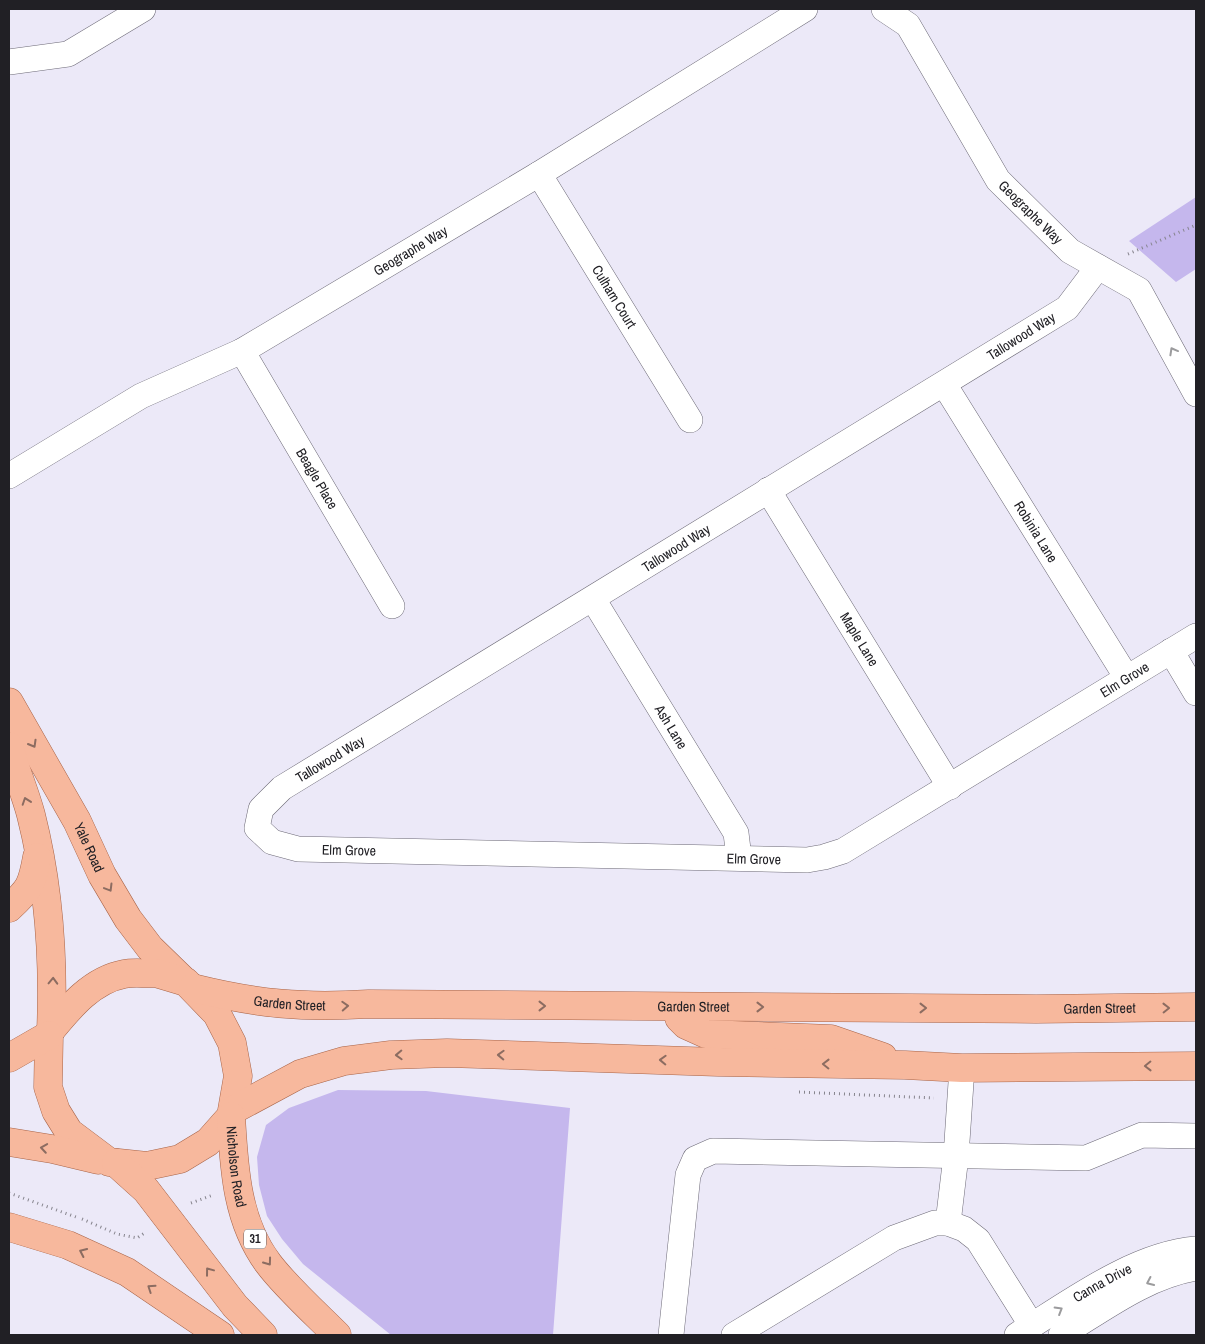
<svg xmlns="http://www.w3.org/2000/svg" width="1205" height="1344" font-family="'Archivo Narrow',sans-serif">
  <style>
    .green { fill: #c5b7ed }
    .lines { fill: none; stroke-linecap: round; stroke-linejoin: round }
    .minor-casing { stroke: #6d6a77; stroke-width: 26 }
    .major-casing { stroke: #a86448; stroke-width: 29 }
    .path { stroke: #86848d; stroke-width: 3; stroke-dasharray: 1 4; stroke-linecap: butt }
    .minor { stroke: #fff; stroke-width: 25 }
    .major { stroke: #f7b89d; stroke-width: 28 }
    .oneway { stroke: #9b9b9d }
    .oneway2 { stroke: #8c6c61 }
    .labels { text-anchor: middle; stroke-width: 5; stroke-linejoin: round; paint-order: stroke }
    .shield { fill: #fff; stroke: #646366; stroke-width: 1 }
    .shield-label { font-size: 12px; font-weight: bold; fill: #212025 }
    .street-label { font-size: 14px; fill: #212025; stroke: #fff }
  </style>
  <rect width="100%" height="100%" fill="#ece9f8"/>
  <!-- green -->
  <path class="green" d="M1196,197V269L1176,282L1129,241Z
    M338,1090L426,1091L570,1108L553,1335H391L303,1264L282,1239L267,1216L259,1185L257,1157L266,1125L289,1108Z"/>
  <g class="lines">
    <defs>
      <g id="minor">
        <path id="s1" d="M884,9L908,25L998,180L1070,251L1139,290L1196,394"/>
        <path d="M9,62L68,54L143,9"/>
        <path id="s2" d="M539,174L690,420"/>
        <path id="s3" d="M1098,267L1067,308L282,788L261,809L257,828L272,842L298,849L807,860L824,857L843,851L1196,636"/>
        <path id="s4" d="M242,351L392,606"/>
        <path id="s5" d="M944,384L1127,678"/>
        <path id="s6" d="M9,476L141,396L242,351L539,174L805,9"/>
        <path id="s7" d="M768,490L950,787"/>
        <path id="s8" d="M593,599L736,833L739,858"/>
        <path d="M1171,651L1196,693"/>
        <path d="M948,1223L956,1156L962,1068"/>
        <path d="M671,1335L688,1175L695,1159L713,1151L1086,1158L1142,1135L1196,1136"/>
        <path d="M734,1335L894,1238L935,1223H948L964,1229L978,1240L1032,1326"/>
        <path id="s9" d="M1017,1335C1070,1302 1134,1254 1196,1249"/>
        <path d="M1061,1335C1104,1309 1145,1277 1196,1268"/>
      </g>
      <g id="major">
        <path id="s10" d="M9,702L77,821L102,875L128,919L150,948L184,981"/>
        <path d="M9,746C15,770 25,792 31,815C49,886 54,956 51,1030"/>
        <path d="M9,908C30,889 32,885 37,857"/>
        <path d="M156,973L186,982L217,1014L232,1043L238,1076L231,1116L208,1142L180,1159L147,1166L109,1162L69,1132L56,1111L48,1087L49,1035L51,1030C70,1007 92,980 124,974C134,972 146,974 156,973Z"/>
        <path id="s11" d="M193,988C258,1004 302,1008 369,1004L1036,1009L1196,1007"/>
        <path d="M677,1007L679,1018L686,1025L706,1034L831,1039L883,1057"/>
        <path d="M9,1058L49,1035"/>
        <path d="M233,1110L300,1074L344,1061L391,1055L447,1053L718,1062L905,1065L962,1068L1196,1066"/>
        <path id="s12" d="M231,1116C234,1166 236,1220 268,1263C285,1286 316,1314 337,1335"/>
        <path d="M9,1142L52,1149L98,1160"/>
        <path d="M116,1163L146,1190L235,1306L263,1335"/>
        <path d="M9,1227L68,1245L127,1272L220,1335"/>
      </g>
    </defs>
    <!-- minor casing -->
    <use href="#minor" class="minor-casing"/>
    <!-- major casing -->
    <use href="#major" class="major-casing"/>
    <!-- path -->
    <path class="path" d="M1128,254L1196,225
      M799,1092L934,1098
      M9,1193L76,1217
      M191,1203L213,1195
      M82,1219L117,1234L137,1238L146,1232"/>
    <!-- minor -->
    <use href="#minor" class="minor"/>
    <!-- major -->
    <use href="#major" class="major"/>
  </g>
  <!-- one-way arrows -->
  <defs><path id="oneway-chevron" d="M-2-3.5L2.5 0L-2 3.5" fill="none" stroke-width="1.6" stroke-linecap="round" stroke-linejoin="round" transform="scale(1.25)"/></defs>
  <g class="oneway">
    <use href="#oneway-chevron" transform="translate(1173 351) rotate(-119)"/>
    <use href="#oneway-chevron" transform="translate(1150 1282) rotate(155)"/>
    <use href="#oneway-chevron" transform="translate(1059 1310) rotate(-31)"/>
  </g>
  <g class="oneway2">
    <use href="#oneway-chevron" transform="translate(33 744) rotate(60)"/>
    <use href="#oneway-chevron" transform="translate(26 801) rotate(-109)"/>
    <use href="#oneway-chevron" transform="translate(109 888) rotate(59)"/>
    <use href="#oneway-chevron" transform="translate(53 981) rotate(-88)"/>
    <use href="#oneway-chevron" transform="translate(345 1006) rotate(-3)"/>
    <use href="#oneway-chevron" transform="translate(542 1006)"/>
    <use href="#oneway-chevron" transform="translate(760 1007)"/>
    <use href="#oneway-chevron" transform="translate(923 1008)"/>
    <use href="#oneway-chevron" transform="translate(1166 1008) rotate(-1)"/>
    <use href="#oneway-chevron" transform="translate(399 1055) rotate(178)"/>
    <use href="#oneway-chevron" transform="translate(501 1055) rotate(-178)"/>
    <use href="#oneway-chevron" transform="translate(663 1060) rotate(-178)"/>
    <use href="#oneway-chevron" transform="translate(826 1064) rotate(-179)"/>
    <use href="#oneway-chevron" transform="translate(1148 1066) rotate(179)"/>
    <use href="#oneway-chevron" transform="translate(44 1148) rotate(-171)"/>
    <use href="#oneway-chevron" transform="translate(83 1252) rotate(-155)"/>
    <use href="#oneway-chevron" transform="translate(268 1262) rotate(54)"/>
    <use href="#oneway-chevron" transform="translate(209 1271) rotate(-127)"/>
    <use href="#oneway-chevron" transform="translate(151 1288) rotate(-146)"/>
  </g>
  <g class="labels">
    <!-- shield labels -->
    <rect class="shield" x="244" y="1229.5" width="22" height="19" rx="4"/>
    <g class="shield-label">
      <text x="255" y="1243">31</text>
    </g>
    <!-- street labels -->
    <g class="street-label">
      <text dy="5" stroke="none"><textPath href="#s1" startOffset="254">Geographe Way</textPath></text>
      <text dy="5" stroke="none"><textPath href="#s6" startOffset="461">Geographe Way</textPath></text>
      <text dy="5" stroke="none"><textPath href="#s2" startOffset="144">Culham Court</textPath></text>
      <text transform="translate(1021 336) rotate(-32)" y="5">Tallowood Way</text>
      <text dy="5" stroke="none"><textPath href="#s4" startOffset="148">Beagle Place</textPath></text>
      <text dy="5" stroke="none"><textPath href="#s5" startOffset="174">Robinia Lane</textPath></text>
      <text transform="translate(676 548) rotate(-32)" y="5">Tallowood Way</text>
      <text dy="5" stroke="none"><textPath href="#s7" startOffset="175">Maple Lane</textPath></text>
      <text dy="5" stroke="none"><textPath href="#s3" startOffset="1944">Elm Grove</textPath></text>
      <text dy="5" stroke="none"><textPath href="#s8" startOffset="150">Ash Lane</textPath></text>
      <text transform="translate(330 759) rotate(-31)" y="5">Tallowood Way</text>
      <text dy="5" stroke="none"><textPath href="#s10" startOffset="166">Yale Road</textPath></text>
      <text dy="5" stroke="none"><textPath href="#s3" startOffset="1119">Elm Grove</textPath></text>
      <text dy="5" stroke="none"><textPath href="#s3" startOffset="1524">Elm Grove</textPath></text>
      <text dy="5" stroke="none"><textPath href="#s11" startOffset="98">Garden Street</textPath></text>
      <text dy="5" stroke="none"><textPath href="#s11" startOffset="502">Garden Street</textPath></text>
      <text dy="5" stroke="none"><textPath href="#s11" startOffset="908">Garden Street</textPath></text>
      <text dy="5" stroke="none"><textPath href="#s12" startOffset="51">Nicholson Road</textPath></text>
      <text dy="5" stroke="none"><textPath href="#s9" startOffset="100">Canna Drive</textPath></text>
    </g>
  </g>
  <!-- border -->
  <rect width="1205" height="1344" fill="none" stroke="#212025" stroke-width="20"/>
</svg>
